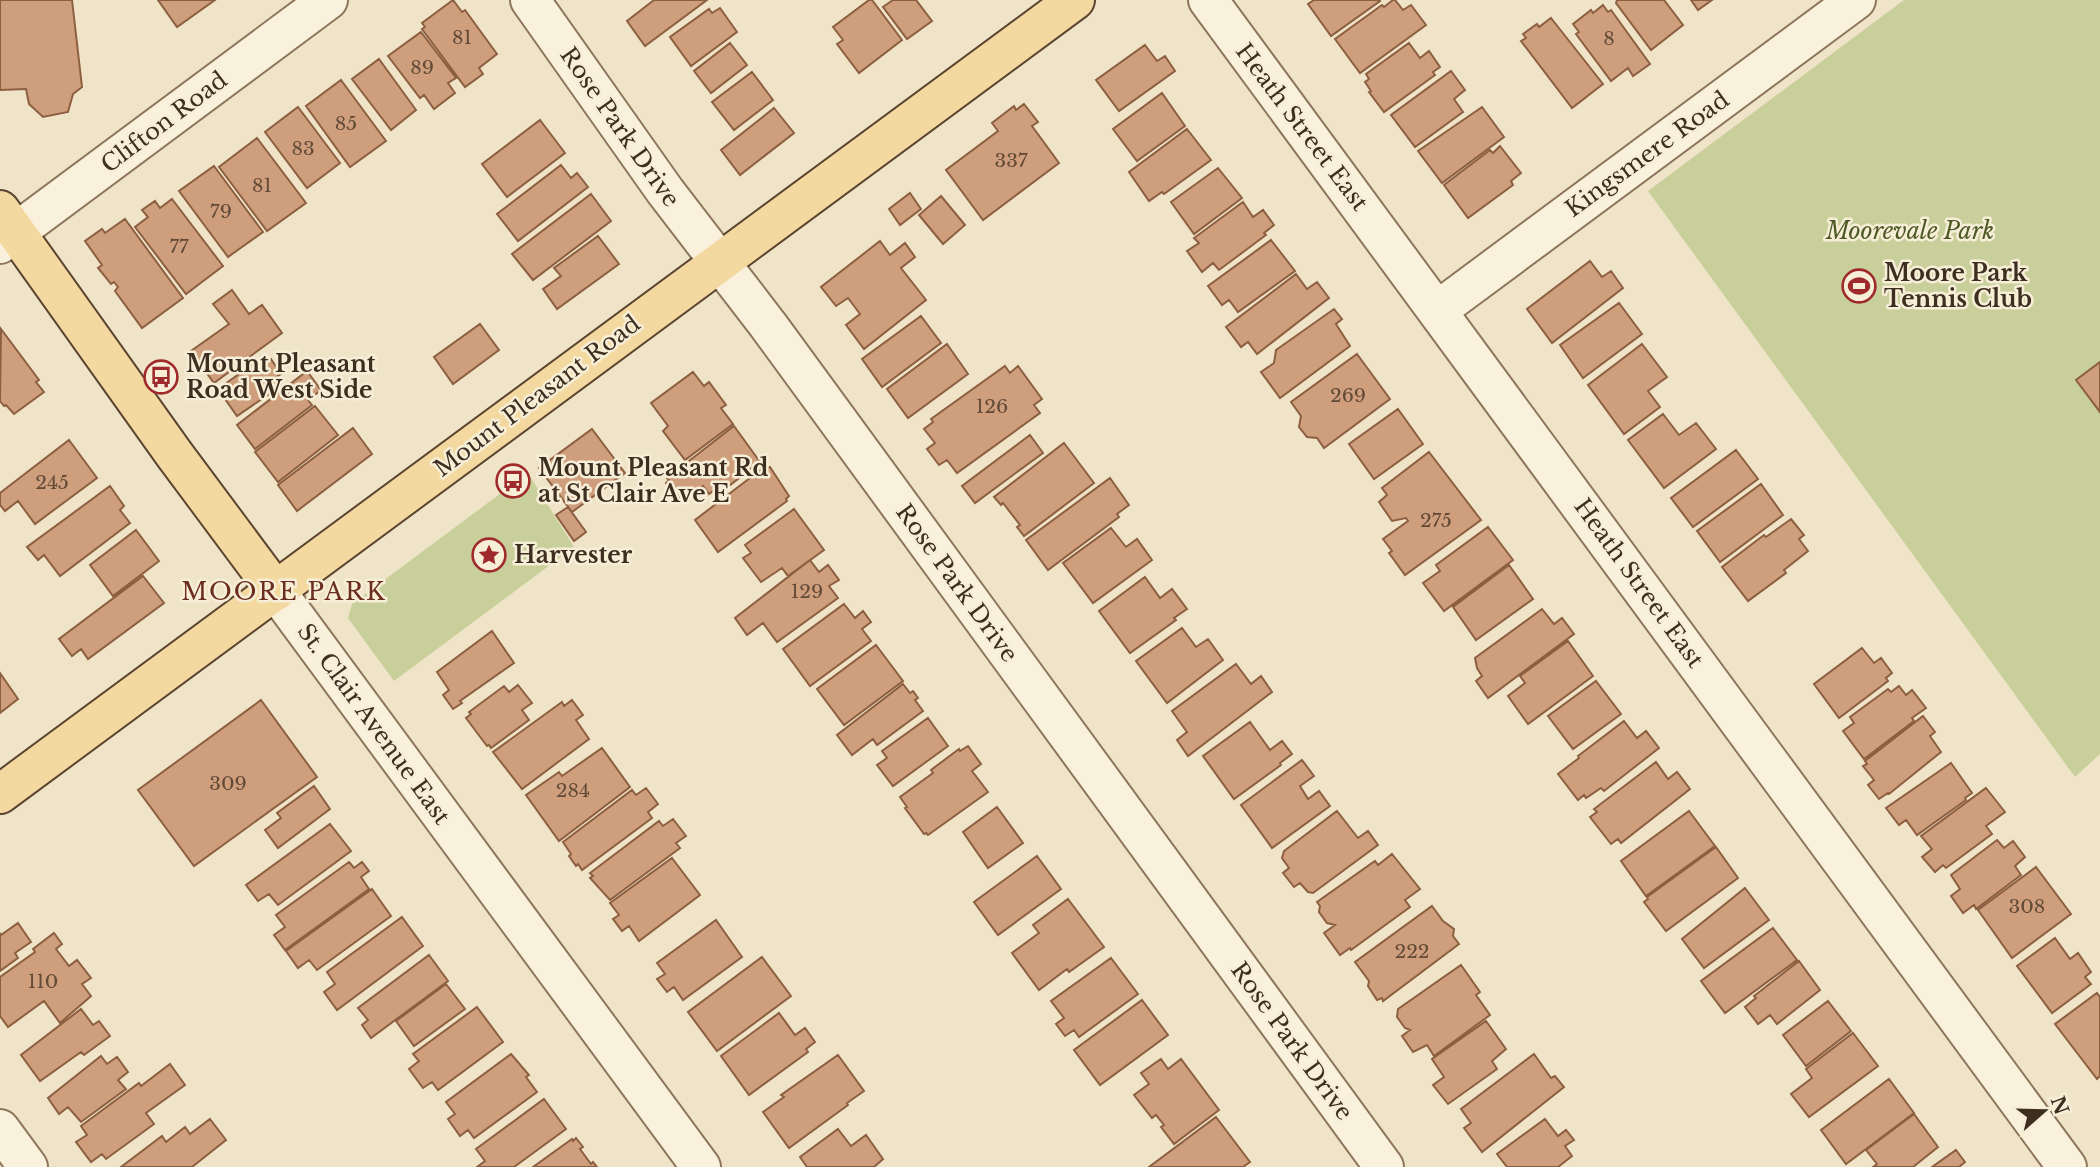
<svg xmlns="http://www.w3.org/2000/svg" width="2100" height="1167" font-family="'Libre Baskerville',serif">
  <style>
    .green { fill: #c9cf9b }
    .building { fill: #cf9f7d; stroke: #8d5f41; stroke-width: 2 }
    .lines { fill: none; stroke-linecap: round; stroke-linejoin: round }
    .minor-casing { stroke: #8d765c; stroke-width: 42 }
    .major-casing { stroke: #5b4430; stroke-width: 42 }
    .minor { stroke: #faf1dc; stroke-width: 38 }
    .major { stroke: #f3d9a0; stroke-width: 38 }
    .labels { text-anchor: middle; stroke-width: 5; stroke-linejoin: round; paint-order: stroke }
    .number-label { font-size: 19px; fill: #624a37 }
    .street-label { font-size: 23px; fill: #3d2e20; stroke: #f7eed8 }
    .park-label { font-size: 23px; font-style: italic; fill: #4d5a26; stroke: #f7eed8 }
    .poi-label { font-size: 23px; font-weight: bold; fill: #3d2e20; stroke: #f7eed8; text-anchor: start }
    .neighbourhood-label { font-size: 24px; letter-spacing: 2px; fill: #6b2e1e; stroke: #f7eed8 }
  </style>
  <rect width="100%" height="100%" fill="#f0e4c8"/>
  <!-- green -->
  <path class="green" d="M1904,0H2100V754L2075,777L1648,191Z
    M528,473L574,547L394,681L348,618L352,604Z"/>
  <!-- building -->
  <path class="building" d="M0,0H72L82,87L73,94L68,112L43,117L29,104L26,89L0,90Z
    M158,0H215L177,27Z
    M453,0L462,12L465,10L497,54L479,68L483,74L465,87L422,29L425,27L422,23Z
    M654,0H707L645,46L627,21Z
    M869,0H872L902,40L859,73L837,44L843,40L833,27Z
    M893,0H916L932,21L907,39L883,7Z
    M1314,0H1379L1380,1L1331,36L1308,4Z
    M1393,0H1395L1403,10L1411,5L1426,25L1360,73L1335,39L1382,5L1384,7Z
    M1617,0H1664L1683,25L1651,50L1616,3Z
    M1691,0H1712L1698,10Z
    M1603,5L1608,12L1611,10L1650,64L1633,76L1628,68L1611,81L1576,34L1579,32L1573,24L1591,10L1593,13Z
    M720,8L737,32L691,66L670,37L709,9L712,13Z
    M1551,18L1603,84L1572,108L1521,41L1526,38L1523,34L1537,24L1539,27Z
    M421,32L456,78L448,83L455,93L434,109L424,95L420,98L388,56Z
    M730,43L747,65L711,93L694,71Z
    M1409,43L1420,58L1429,51L1440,67L1433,72L1435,75L1384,112L1369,92L1371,91L1365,82L1369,79L1366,74Z
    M1145,45L1157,61L1165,56L1175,71L1119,111L1096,80Z
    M379,59L416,110L391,130L352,79Z
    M1451,71L1465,90L1454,99L1463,112L1415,147L1391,115Z
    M752,72L773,100L734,130L712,102Z
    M341,80L386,141L350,167L306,106Z
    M1162,93L1185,126L1137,161L1113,129Z
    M1024,104L1038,122L1032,126L1059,163L983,220L946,170L998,131L992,123L1014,106L1016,110Z
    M298,107L340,163L307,188L265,132Z
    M1482,107L1504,137L1442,183L1418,151Z
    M774,108L794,133L740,175L721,150Z
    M540,120L565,153L507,197L482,164Z
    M1187,129L1211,160L1164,194L1162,192L1149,201L1129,172Z
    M257,138L306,203L267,231L219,167Z
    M1500,146L1521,173L1511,181L1513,185L1468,218L1444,185L1490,150L1493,153Z
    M561,165L571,178L577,173L588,187L518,241L497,214Z
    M214,166L263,232L228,257L179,191Z
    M1218,168L1242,198L1194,234L1171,202Z
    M910,193L921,209L900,225L889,209Z
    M591,194L611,221L533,280L512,254Z
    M941,196L965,225L943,244L919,215Z
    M172,199L223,266L186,294L135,227L148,217L142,210L155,201L160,208Z
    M1243,202L1253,217L1263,210L1274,225L1264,233L1266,235L1219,270L1213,263L1202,272L1187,251L1199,243L1194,238Z
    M125,219L183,298L142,328L115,291L118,287L114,282L111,284L98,268L102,265L85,241L102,229L105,233Z
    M598,236L619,264L557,309L543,289L561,276L554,268Z
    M1271,240L1295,271L1238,312L1229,300L1222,305L1208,286Z
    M880,241L890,255L905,243L915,257L901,268L926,300L864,349L846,325L860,314L848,298L836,306L821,287Z
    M1590,261L1602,277L1611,271L1623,288L1552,343L1527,309Z
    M1296,274L1307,289L1317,282L1329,298L1257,354L1248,342L1241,347L1226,327Z
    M232,290L249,314L262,305L282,333L214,383L191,351L229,324L213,304Z
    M1619,303L1642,334L1583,378L1560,345Z
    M1334,309L1342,319L1336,324L1350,346L1280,398L1261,372L1274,363L1276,350Z
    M921,316L941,343L882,387L862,359Z
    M480,324L499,350L453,384L434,357Z
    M1,329L39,380L36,382L44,392L14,414L6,405L4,406L0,401Z
    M947,344L968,374L908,418L887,389Z
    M1642,344L1667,377L1648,391L1660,407L1624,434L1588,385Z
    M1357,354L1390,399L1324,448L1317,438L1307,437L1299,427L1301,416L1291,402Z
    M260,359L263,364L271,359L281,374L275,378L281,386L237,416L218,389Z
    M2100,362V412L2076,380Z
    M1005,366L1010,373L1018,366L1042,399L1034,405L1040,413L957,473L947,460L939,465L927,449L935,443L924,429L933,422L931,419Z
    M307,371L321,390L308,400L312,405L255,449L237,425Z
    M693,372L704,386L709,382L726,405L721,408L733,424L685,460L663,431L668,426L651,403Z
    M315,406L338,435L278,482L255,452Z
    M1398,409L1423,444L1374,479L1349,444Z
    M1663,414L1679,435L1696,423L1716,449L1664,488L1628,440Z
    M734,426L760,462L725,489L722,484L709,494L703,486L683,500L681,497L678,499L666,483L669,480L667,478Z
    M353,428L372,454L297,511L278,485Z
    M592,429L625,473L572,512L539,468Z
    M1030,435L1043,453L975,503L962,486Z
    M69,440L97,478L35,524L18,501L5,511L0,505V493Z
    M1064,443L1094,483L1024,536L1017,527L1020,525L1003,503L1001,505L994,497Z
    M1736,450L1758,479L1693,527L1671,498Z
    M1429,452L1481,520L1405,575L1389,553L1392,551L1383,539L1408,521L1406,518L1392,521L1379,502L1387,495L1382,488Z
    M770,467L789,496L786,499L787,501L718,552L695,520L763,468L764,470Z
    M1110,478L1129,505L1117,514L1119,517L1048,570L1026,540Z
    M1761,484L1783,515L1720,562L1697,531Z
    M110,486L124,506L120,510L130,523L60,576L44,555L38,560L27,547Z
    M568,507L586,532L574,541L556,515Z
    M794,509L824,550L788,576L782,568L761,582L743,558L751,553L745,545Z
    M1791,519L1804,535L1799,539L1808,551L1784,570L1786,573L1748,601L1722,567L1764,535L1766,537Z
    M1488,527L1513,560L1444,611L1423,583L1440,571L1436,565Z
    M1111,528L1126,547L1137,539L1152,560L1093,603L1063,563Z
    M136,530L159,561L113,596L90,565Z
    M810,560L819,572L828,565L839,580L829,586L838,598L777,642L763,623L747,635L735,618Z
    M1509,565L1533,599L1476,640L1453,607Z
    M143,576L164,603L88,659L81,649L72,656L59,639Z
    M1145,577L1160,598L1172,589L1187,609L1174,618L1176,620L1130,653L1099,611Z
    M844,604L855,618L863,611L871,622L862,629L871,641L810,686L783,649Z
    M1542,609L1554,624L1562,618L1574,634L1488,698L1476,681L1482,676L1477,668L1475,658Z
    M1182,628L1196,647L1208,639L1223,660L1167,703L1136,661Z
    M492,631L514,663L460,701L462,703L453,709L443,695L449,690L437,672Z
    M1568,641L1593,676L1528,724L1508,696L1525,683L1520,676Z
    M876,645L903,681L844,725L817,689Z
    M1862,648L1874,663L1881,658L1892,673L1886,678L1888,681L1839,718L1814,684Z
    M1236,664L1251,684L1261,676L1272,692L1188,756L1177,740L1187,732L1172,711Z
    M0,673L18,699L0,713Z
    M1596,681L1621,714L1573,749L1548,716Z
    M903,684L910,693L913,691L918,698L915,700L923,711L877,745L873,739L852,755L837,735Z
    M518,685L532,703L522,710L529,720L491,748L489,745L487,746L466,718L471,714L469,712L504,686L509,692Z
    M1899,686L1906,695L1912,690L1926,708L1912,718L1914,721L1864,759L1843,731L1854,723L1850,717L1888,689L1891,692Z
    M261,700L317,777L194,866L138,790Z
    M572,700L583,715L576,720L589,739L522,789L493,752L562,702L564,706Z
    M1923,716L1935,732L1930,736L1941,752L1889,794L1888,793L1879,799L1868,785L1874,780L1863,766L1867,764L1865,761Z
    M928,718L948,746L893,786L877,765L887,758L882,751Z
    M1624,721L1637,738L1646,731L1659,748L1604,791L1601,788L1586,798L1584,795L1578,800L1558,774L1579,758L1578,756Z
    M1250,722L1270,750L1282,741L1292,754L1280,763L1281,765L1234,799L1203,756Z
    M968,746L981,764L972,771L988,792L928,835L926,833L924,834L905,808L907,807L900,797L933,773L931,770L959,749L960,751Z
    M602,748L630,787L559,841L526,795L559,772L562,776Z
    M1302,760L1314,776L1300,786L1308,799L1319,791L1330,806L1272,848L1241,805Z
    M1656,762L1668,779L1677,772L1690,789L1621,843L1618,839L1611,844L1590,817L1597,812L1594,809Z
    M1951,763L1972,793L1965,798L1966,800L1917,835L1906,820L1899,825L1886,808Z
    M314,786L330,809L278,848L265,830L281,818L277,813Z
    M646,788L658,804L648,812L652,818L582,870L578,864L576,866L569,856L571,854L563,842L632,790L636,795Z
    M1986,788L2005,812L1986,826L1992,834L1946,868L1943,865L1935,872L1922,857L1932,849L1921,836Z
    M997,807L1023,843L988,868L963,832Z
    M1337,811L1358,838L1368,831L1378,845L1313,893L1308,892L1300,883L1294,887L1283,873L1289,868L1282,858L1284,851Z
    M1689,811L1715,846L1646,896L1621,861Z
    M673,819L686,836L676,843L680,848L610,900L590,878L593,876L590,873L659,821L663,826Z
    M330,824L351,851L278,905L269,894L258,901L246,885Z
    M1997,840L2004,848L2013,841L2025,857L2015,866L2021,875L1976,909L1974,905L1963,913L1951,896L1960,889L1951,875Z
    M1716,847L1738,878L1666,931L1644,902L1648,899L1647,897Z
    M1392,854L1420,889L1405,900L1410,907L1351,950L1350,948L1340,955L1324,933L1335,925L1327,923L1319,912L1320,906L1317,902L1375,861L1378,865Z
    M1037,856L1061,889L998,935L974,902Z
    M672,858L700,895L639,941L629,926L622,931L613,919L619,915L610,903Z
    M349,862L354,868L362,862L369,871L361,877L369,889L285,950L274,935L285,927L276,915Z
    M2036,867L2071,914L2012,958L1978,910Z
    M1745,888L1769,920L1704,968L1682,939Z
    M372,889L391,916L317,970L309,960L298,968L286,951Z
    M1068,899L1104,947L1069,972L1067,969L1039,990L1012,953L1039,933L1033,925Z
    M1432,906L1443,921L1454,929L1453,936L1459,944L1383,1001L1382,998L1377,1000L1368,986L1369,981L1355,962Z
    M402,917L423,946L337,1010L324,992L335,984L327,972Z
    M716,920L742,957L683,1000L674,987L667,992L657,979L665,974L657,963Z
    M18,923L31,942L15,953L18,958L0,971V933L1,935Z
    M1773,928L1797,960L1725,1013L1701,981Z
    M54,933L62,944L56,949L69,966L77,960L91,978L82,984L91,996L60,1023L44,1001L8,1027L0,1016V977L35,952L33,949Z
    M2055,938L2070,959L2078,953L2091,972L2085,977L2091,984L2052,1013L2017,966Z
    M429,955L448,981L371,1038L362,1025L368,1020L358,1008Z
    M762,957L791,996L717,1051L688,1012Z
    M1111,958L1138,994L1079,1037L1074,1030L1065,1036L1056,1024L1064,1018L1051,1001Z
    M1799,961L1820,990L1777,1024L1770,1015L1758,1024L1745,1007L1756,998L1754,996Z
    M1461,965L1480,992L1476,995L1490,1015L1434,1056L1427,1045L1413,1052L1402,1036L1410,1030L1405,1028L1397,1017L1398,1009Z
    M446,984L465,1009L414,1046L396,1021Z
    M2097,993L2100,997V1076L2097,1079L2055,1024Z
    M1142,1000L1168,1035L1100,1085L1074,1050Z
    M1828,1001L1851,1031L1806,1066L1783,1035Z
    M477,1007L503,1042L438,1090L432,1082L423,1088L409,1069L419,1061L413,1054Z
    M81,1009L93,1025L99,1021L110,1036L84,1055L81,1052L40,1081L21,1055Z
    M779,1013L795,1035L805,1028L815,1042L806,1049L808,1052L749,1095L721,1056Z
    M1486,1021L1506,1049L1492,1061L1497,1069L1448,1104L1433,1085L1444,1077L1432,1059Z
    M1853,1033L1878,1066L1809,1117L1791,1094L1812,1078L1806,1069Z
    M511,1054L529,1075L526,1077L537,1092L474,1138L468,1130L460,1136L448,1119L455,1114L446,1102Z
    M1534,1054L1551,1078L1555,1076L1564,1087L1482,1152L1464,1128L1471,1123L1461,1109Z
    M838,1055L864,1091L847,1103L848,1105L789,1148L763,1112L784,1097L781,1095Z
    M101,1056L107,1064L117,1057L128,1072L118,1080L126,1089L81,1122L68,1107L59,1114L48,1098Z
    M1161,1059L1168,1069L1181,1059L1219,1110L1174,1144L1161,1127L1164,1125L1156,1115L1152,1118L1134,1095L1149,1084L1141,1073Z
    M170,1064L185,1085L146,1113L154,1124L106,1159L102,1154L91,1162L76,1142L87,1135L81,1126L139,1083L141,1086Z
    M1889,1079L1914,1113L1846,1164L1821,1130Z
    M544,1099L566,1129L514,1167H477L485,1161L476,1149Z
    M1914,1114L1938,1147L1913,1167H1873L1877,1164L1866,1150Z
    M1216,1117L1250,1162L1243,1167H1149Z
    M210,1119L226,1140L192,1167H121L162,1136L166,1142L185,1127L190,1134Z
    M1545,1119L1558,1136L1566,1130L1574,1140L1565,1146L1572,1156L1558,1167H1507L1497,1154Z
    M838,1129L851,1146L866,1135L883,1159L874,1167H807L800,1157Z
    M576,1138L583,1147L580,1149L591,1164L593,1162L597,1167H533L572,1139L573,1141Z
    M1956,1150L1965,1162L1959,1167H1932Z"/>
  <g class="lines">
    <defs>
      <path id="minor" d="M530,0L665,191L768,325L1384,1167
        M1208,0L2067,1167
        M0,244L328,0
        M1438,310L1856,0
        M276,591L701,1167
        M0,1129L28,1167"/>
      <path id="major" d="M0,210L174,454L276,591
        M0,794C360,531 716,263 1075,0"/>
    </defs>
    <!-- minor casing -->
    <use href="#minor" class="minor-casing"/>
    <!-- major casing -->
    <use href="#major" class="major-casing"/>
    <!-- minor -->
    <use href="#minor" class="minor"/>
    <!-- major -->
    <use href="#major" class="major"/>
  </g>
  <!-- icons -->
  <defs>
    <symbol id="stadium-ring" viewBox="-11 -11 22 22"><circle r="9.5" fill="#f7eed8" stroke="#9e2a2b" stroke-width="1.5"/><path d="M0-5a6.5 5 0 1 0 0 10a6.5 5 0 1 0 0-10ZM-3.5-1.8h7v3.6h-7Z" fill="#9e2a2b"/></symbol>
    <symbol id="bus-ring" viewBox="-11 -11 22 22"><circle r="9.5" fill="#f7eed8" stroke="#9e2a2b" stroke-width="1.5"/><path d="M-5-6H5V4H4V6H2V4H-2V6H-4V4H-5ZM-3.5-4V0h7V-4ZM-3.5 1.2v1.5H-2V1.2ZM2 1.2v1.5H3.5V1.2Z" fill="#9e2a2b"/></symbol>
    <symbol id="sight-ring" viewBox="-11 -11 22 22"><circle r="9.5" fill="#f7eed8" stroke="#9e2a2b" stroke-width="1.5"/><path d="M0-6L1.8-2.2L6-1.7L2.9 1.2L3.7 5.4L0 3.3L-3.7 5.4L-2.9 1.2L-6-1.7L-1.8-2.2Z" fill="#9e2a2b"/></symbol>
  </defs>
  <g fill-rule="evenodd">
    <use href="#stadium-ring" x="1840" y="267" width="38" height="38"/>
    <use href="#bus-ring" x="142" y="358" width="38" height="38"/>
    <use href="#bus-ring" x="494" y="462" width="38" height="38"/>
    <use href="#sight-ring" x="470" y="536" width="38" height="38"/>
  </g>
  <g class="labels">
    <!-- number labels -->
    <g class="number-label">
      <text x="462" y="44">81</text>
      <text x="1609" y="45">8</text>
      <text x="422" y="74">89</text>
      <text x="346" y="130">85</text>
      <text x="303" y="155">83</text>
      <text x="1011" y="167">337</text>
      <text x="262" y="192">81</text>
      <text x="221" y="218">79</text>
      <text x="179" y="253">77</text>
      <text x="1348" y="402">269</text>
      <text x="992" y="413">126</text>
      <text x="52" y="489">245</text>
      <text x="1436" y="527">275</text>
      <text x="807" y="598">129</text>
      <text x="228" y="790">309</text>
      <text x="573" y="797">284</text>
      <text x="2027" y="913">308</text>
      <text x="1412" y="958">222</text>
      <text x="43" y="988">110</text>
    </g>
    <!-- street labels -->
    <g class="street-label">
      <text transform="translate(164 122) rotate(-37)" y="8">Clifton Road</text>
      <text transform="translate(620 127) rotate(55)" y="8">Rose Park Drive</text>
      <text transform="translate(1302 127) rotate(53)" y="8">Heath Street East</text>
      <text transform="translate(1647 154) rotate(-36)" y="8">Kingsmere Road</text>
      <text transform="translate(537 396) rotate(-37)" y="8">Mount Pleasant Road</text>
      <text transform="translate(957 583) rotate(54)" y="8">Rose Park Drive</text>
      <text transform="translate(1639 583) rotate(54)" y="8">Heath Street East</text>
      <text transform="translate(374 724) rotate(54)" y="8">St. Clair Avenue East</text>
      <text transform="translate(1292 1041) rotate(54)" y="8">Rose Park Drive</text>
    </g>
    <!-- park labels -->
    <g class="park-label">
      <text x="1910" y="239">Moorevale Park</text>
    </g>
    <!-- poi labels -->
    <g class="poi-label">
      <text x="1884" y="281">Moore Park<tspan x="1884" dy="26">Tennis Club</tspan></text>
      <text x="186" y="372">Mount Pleasant<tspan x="186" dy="26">Road West Side</tspan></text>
      <text x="538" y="476">Mount Pleasant Rd<tspan x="538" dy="26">at St Clair Ave E</tspan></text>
      <text x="514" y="563">Harvester</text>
    </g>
    <!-- neighbourhood labels -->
    <g class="neighbourhood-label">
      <text x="284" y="600">MOORE PARK</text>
    </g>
  </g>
  <!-- north arrow -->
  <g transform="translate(2044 1111) rotate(70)" stroke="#f7eed8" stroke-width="5" paint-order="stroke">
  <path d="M0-5L12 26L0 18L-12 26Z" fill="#3d2e20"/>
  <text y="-10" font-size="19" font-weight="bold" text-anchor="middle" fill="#3d2e20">N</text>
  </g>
</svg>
